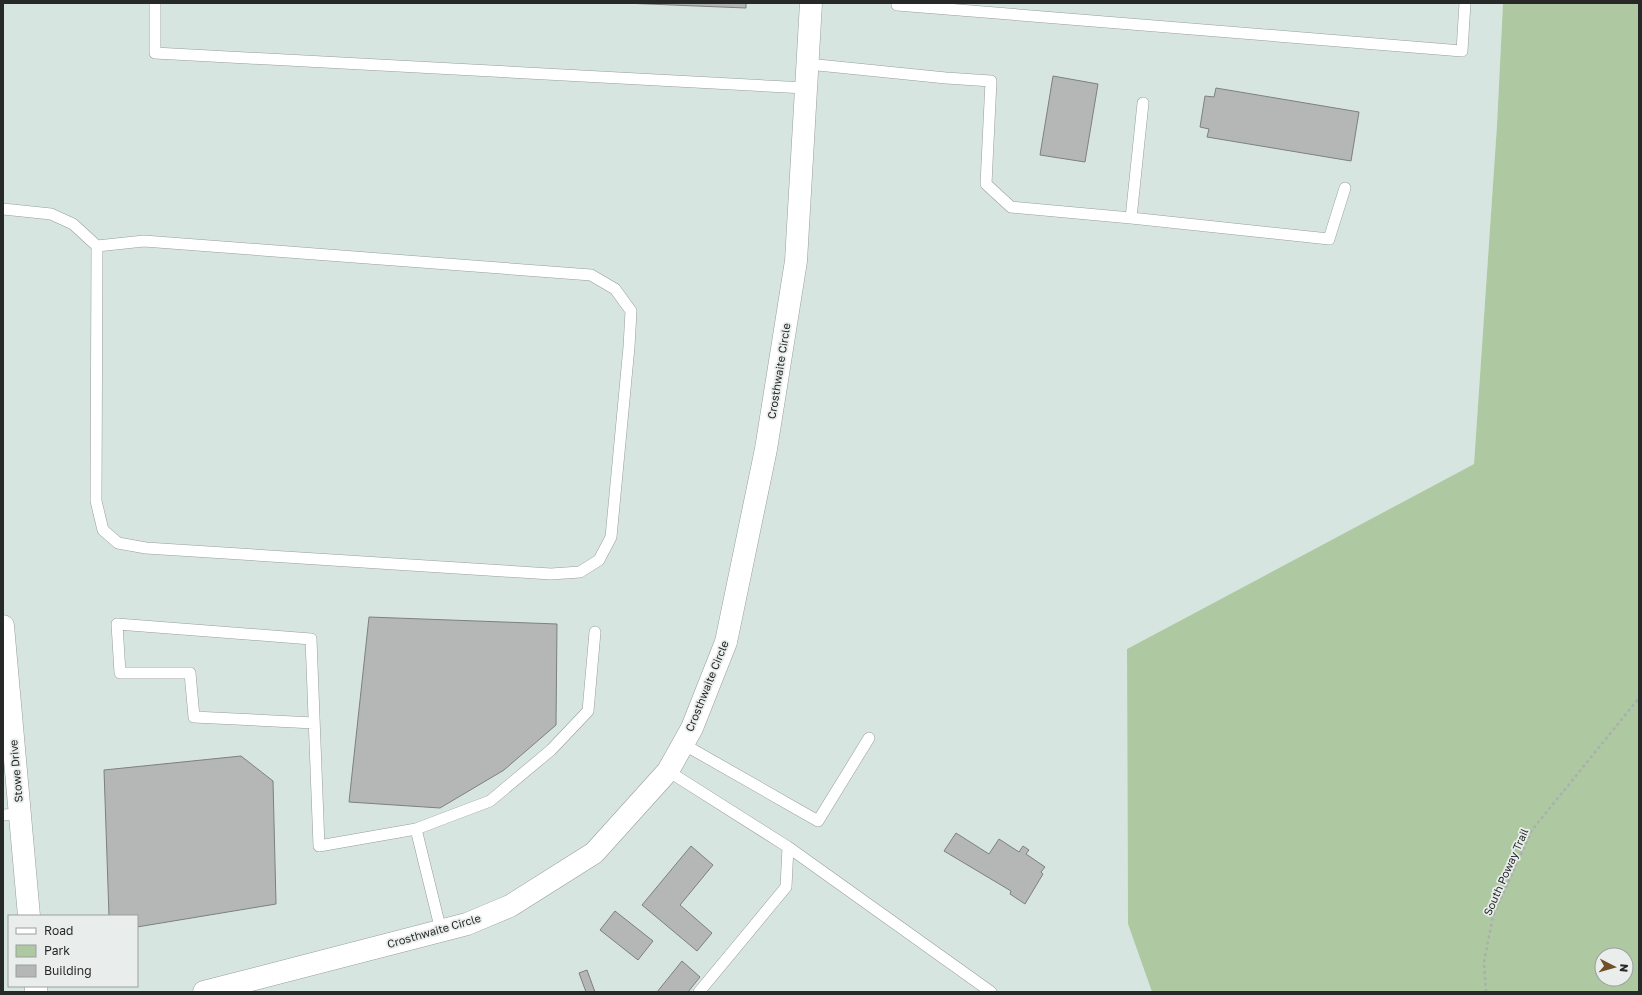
<svg xmlns="http://www.w3.org/2000/svg" width="1642" height="995" font-family="'Golos Text',sans-serif">
  <style>
    .built { fill: #d7e5e1; fill-rule: evenodd }
    .green { fill: #aec9a1; fill-rule: evenodd }
    .building { fill: #b4b7b5; stroke: #7d807e }
    .lines { fill: none; stroke-linecap: round; stroke-linejoin: round }
    .service-casing { stroke: #989d9c; stroke-width: 12 }
    .tertiary-casing { stroke: #989d9c; stroke-width: 23 }
    .secondary-casing { stroke: #989d9c; stroke-width: 23 }
    .path { stroke: #abafae; stroke-width: 2.5; stroke-dasharray: 3 3; stroke-linecap: butt }
    .service { stroke: #fff; stroke-width: 11 }
    .tertiary { stroke: #fff; stroke-width: 22 }
    .secondary { stroke: #fff; stroke-width: 22 }
    .labels { text-anchor: middle; stroke-width: 3.5; stroke-linejoin: round; paint-order: stroke }
    .street-label { font-size: 11px; fill: #272928; stroke: #e9eeed }
  </style>
  <rect width="100%" height="100%" fill="#e9eeed"/>
  <!-- built -->
  <path class="built" d="M3,3H1503L1497,125L1474,464L1127,649L1128,924L1152,992H3ZM9,916H137V986H9Z"/>
  <!-- green -->
  <path class="green" d="M1503,3H1639V992H1152L1128,924L1127,649L1474,464L1497,125ZM1602,955H1626V979H1602Z"/>
  <!-- building -->
  <path class="building" d="M623,3H746V8Z
    M1053,76L1098,84L1085,162L1040,155Z
    M1216,88L1359,112L1351,161L1207,137L1209,129L1200,127L1205,96L1214,97Z
    M369,617L557,624L556,725L504,770L440,808L349,802Z
    M241,756L273,781L276,904L137,927V916H109L104,770Z
    M956,833L989,854L999,839L1019,852L1023,846L1029,850L1026,854L1045,867L1041,872L1043,874L1025,904L1010,894L1011,891L944,851Z
    M691,846L713,865L680,905L712,933L697,951L642,905Z
    M615,911L653,941L638,960L600,930Z
    M682,961L700,977L688,992H657Z
    M587,970L595,992H586L579,973Z"/>
  <g class="lines">
    <defs>
      <path id="service" d="M155,3V53L806,88
        M897,3V5L1462,51L1465,3
        M808,64L946,78L991,81L986,184L1011,207L1131,218L1143,103
        M3,209L51,214L73,224L97,246L96,501L103,530L118,543L146,548L551,574L580,572L599,560L611,537L629,347L631,311L615,289L591,275L144,241L97,246
        M1131,218L1329,239L1345,188
        M314,723L194,717L190,673H120L117,624L311,639L319,846L416,829
        M683,744L818,821L869,738
        M668,771L788,847L786,887L699,992
        M3,815L20,814
        M788,847L991,992
        M441,931L416,829L490,801L551,750L588,711L595,632"/>
      <path id="tertiary" d="M204,992L467,924L510,906L594,853L668,771L692,728L726,642L766,449L796,261L811,3"/>
      <path id="secondary" d="M3,626L29,916
        M36,986V992"/>
    </defs>
    <!-- service casing -->
    <use href="#service" class="service-casing"/>
    <!-- tertiary casing -->
    <use href="#tertiary" class="tertiary-casing"/>
    <!-- secondary casing -->
    <use href="#secondary" class="secondary-casing"/>
    <!-- path -->
    <path class="path" d="M1486,992L1484,962L1493,916L1532,830L1639,698"/>
    <!-- service -->
    <use href="#service" class="service"/>
    <!-- tertiary -->
    <use href="#tertiary" class="tertiary"/>
    <!-- secondary -->
    <use href="#secondary" class="secondary"/>
  </g>
  <g class="labels">
    <!-- street labels -->
    <g class="street-label">
      <text transform="translate(779 371) rotate(-81)" y="4">Crosthwaite Circle</text>
      <text transform="translate(707 686) rotate(-68)" y="4">Crosthwaite Circle</text>
      <text transform="translate(16 771) rotate(-95)" y="4">Stowe Drive</text>
      <text transform="translate(1506 872) rotate(-66)" y="4">South Poway Trail</text>
      <text transform="translate(434 931) rotate(-16)" y="4">Crosthwaite Circle</text>
    </g>
  </g>
  <!-- border -->
  <rect width="1642" height="995" fill="none" stroke="#272928" stroke-width="8"/>
  <!-- legend -->
  <rect x="8" y="915" width="130" height="72" fill="#e9eeed" stroke="#9b9f9e"/>
  <rect x="16" y="928" width="20" height="6" fill="#ffffff" stroke="#9b9f9e"/>
  <text x="44" y="935" font-size="12" fill="#272928">Road</text>
  <rect x="16" y="945" width="20" height="12" fill="#aec9a1" stroke="#9b9f9e"/>
  <text x="44" y="955" font-size="12" fill="#272928">Park</text>
  <rect x="16" y="965" width="20" height="12" fill="#b4b7b5" stroke="#9b9f9e"/>
  <text x="44" y="975" font-size="12" fill="#272928">Building</text>
  <!-- north arrow -->
  <g transform="translate(1614 967) rotate(96)"><circle r="19" fill="#e9eeed" stroke="#9b9f9e"/>
  <path d="M0-3L7 15L0 10L-7 15Z" fill="#705026"/>
  <text y="-6" font-size="11" font-weight="bold" text-anchor="middle" fill="#272928">N</text>
  </g>
</svg>
